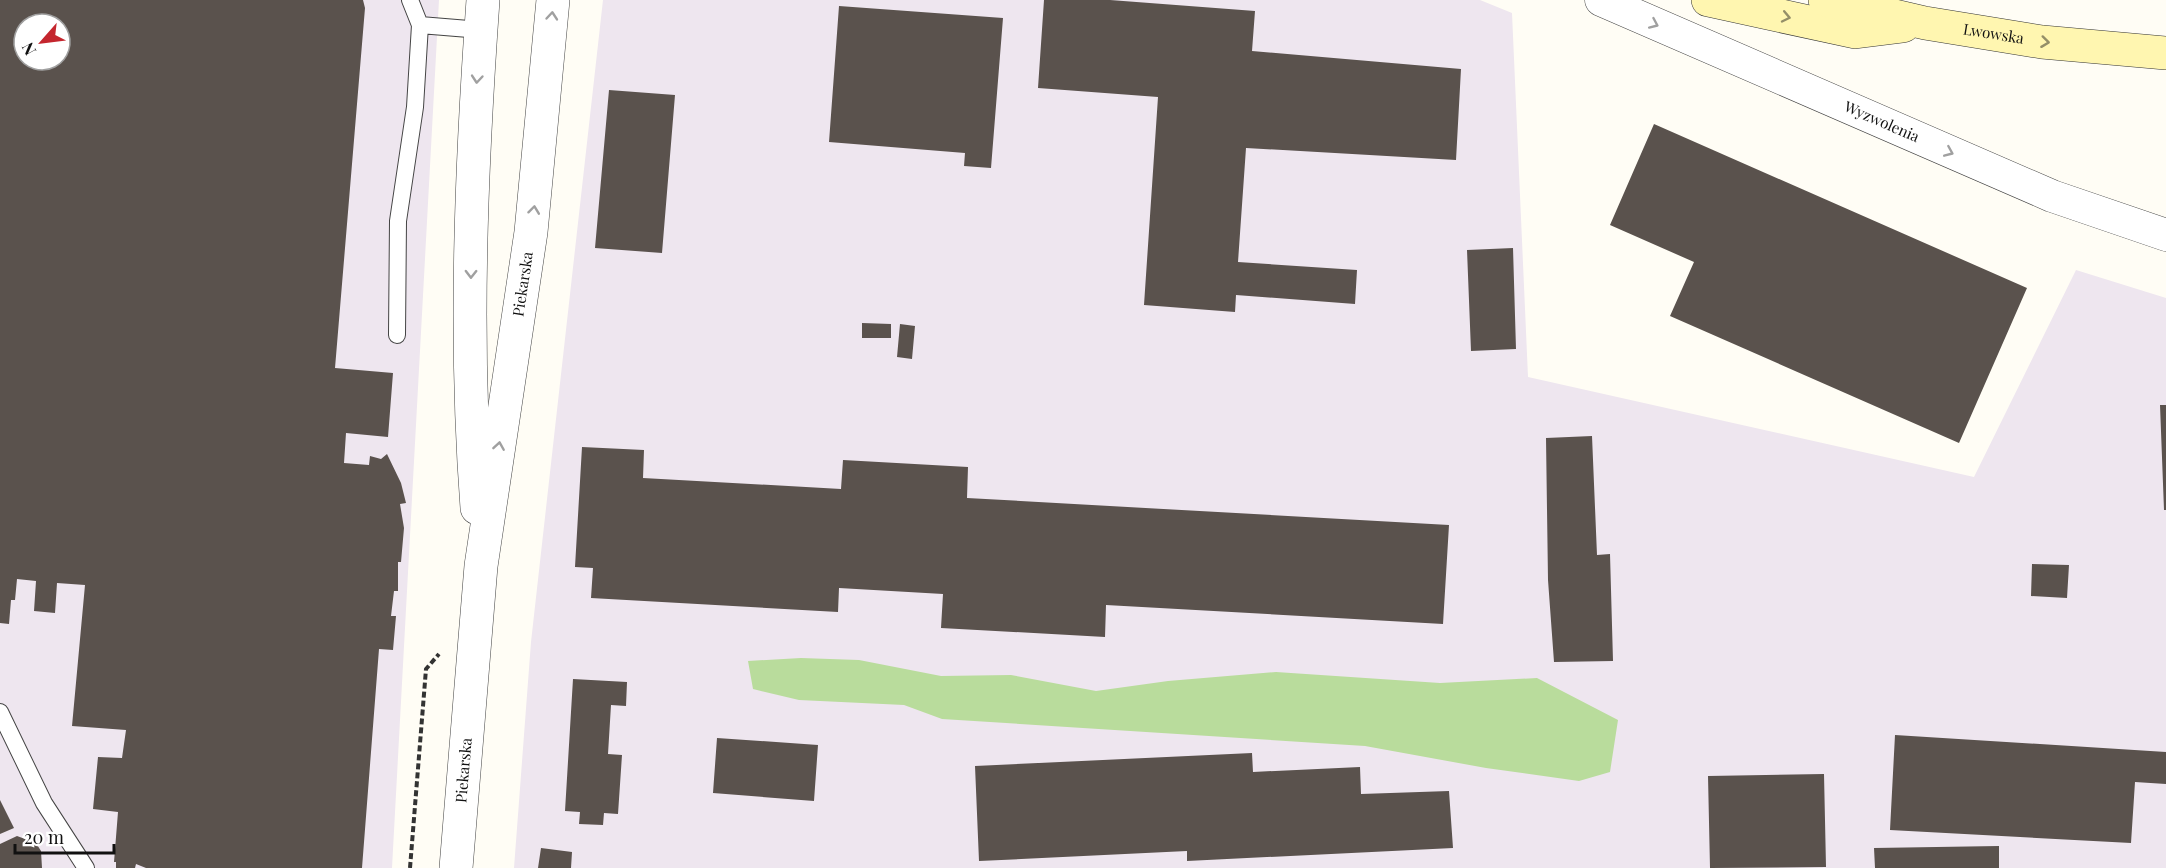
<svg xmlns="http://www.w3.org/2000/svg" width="2166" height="868" font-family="'Playfair Display',serif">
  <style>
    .industrial { fill: #eee6ef; fill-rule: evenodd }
    .forest { fill: #b9dc9c }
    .building { fill: #5a524d; fill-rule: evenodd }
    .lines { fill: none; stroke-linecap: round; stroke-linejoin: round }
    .service-casing { stroke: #444; stroke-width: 18 }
    .minor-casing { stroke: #444; stroke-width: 33 }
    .tertiary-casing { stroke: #444; stroke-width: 34 }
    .secondary-casing { stroke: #333; stroke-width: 34 }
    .path { stroke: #333; stroke-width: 4; stroke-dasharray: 6 3; stroke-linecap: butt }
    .service { stroke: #fff; stroke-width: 16 }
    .minor { stroke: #fff; stroke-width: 32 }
    .tertiary { stroke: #fff; stroke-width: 33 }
    .secondary { stroke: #fff6b0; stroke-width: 33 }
    .oneway { stroke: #a0a0a0 }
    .oneway2 { stroke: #948f68 }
    .labels { text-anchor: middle; stroke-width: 6; stroke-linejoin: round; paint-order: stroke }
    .street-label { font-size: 15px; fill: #111; stroke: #fff }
  </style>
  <rect width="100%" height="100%" fill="#fffdf5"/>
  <!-- industrial -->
  <path class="industrial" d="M0,0H439L392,868H0ZM24,24H60V60H24Z
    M603,0H1480L1512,13L1528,377L1974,477L2076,270L2166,298V868H514L531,642Z"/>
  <!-- forest -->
  <path class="forest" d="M801,658L859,660L941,676L1011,675L1096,691L1168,681L1276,672L1440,683L1537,678L1618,720L1610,772L1579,781L1486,768L1365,746L942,719L904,705L799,700L753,689L748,661Z"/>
  <!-- building -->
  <path class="building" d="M0,0H363L365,8L335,368L393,373L388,437L346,433L344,463L369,465L370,456L381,459L387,454L401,483L406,503L400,504L404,528L401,562H398V591H394L391,616H396L393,650L379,649L362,868H146L136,864L135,868H116V862H114L118,812L93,809L98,757L122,758L126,730L72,726L85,585L57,583L55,613L34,611L36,581L17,579L15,600H11L9,624L0,623ZM24,24H60V60H24Z
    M1044,0H1110L1255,11L1252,51L1461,69L1456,160L1246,148L1238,262L1357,270L1355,304L1236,295L1235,312L1144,305L1158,97L1038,88Z
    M839,6L1003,18L991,168L964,166L965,153L829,142Z
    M609,90L675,95L662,253L595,248Z
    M1654,124L2027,288L1959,443L1670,316L1694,262L1610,225Z
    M1513,248L1516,349L1471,351L1467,250Z
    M862,323L891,324V338H862Z
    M900,324L915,326L912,359L897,357Z
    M2160,405H2166V510H2164Z
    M1592,436L1597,555L1610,554L1613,661L1554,662L1548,580L1546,438Z
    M582,447L644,450L643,478L841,489L843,460L968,467L967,498L1449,525L1443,624L1106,605L1105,637L941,628L943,594L839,588L838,612L591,598L593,568L575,567Z
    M2032,564L2069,565L2067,598L2031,596Z
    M573,679L627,682L626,706L611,705L608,754L622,755L618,814L604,813L603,825L579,824L580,812L565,811Z
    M1895,735L2166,752V784L2135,782L2131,843L1890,830Z
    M717,738L818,745L814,801L713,793Z
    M1252,753L1253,772L1360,767L1361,794L1449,791L1453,848L1187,861V851L979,861L975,766Z
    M1824,774L1826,867L1710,868L1708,776Z
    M0,800L14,828L0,834Z
    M17,836L36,843L41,851L42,868H0V844Z
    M1999,846V868H1875L1874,848Z
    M541,848L572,852L571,868H538Z"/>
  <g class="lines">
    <defs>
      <path id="service" d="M420,25L481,30
        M397,335L398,221L415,107L420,25L410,0
        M0,712L44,803L86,868"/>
      <g id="minor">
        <path id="s1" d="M1601,0L2052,196L2166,235"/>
      </g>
      <g id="tertiary">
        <path d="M477,508C464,339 471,169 483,0"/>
        <path id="s2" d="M456,868L481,566L531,232L553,0"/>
      </g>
      <g id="secondary">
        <path d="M1708,0L1855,32L1903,26"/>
        <path id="s3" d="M1825,0L1925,23L2042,42L2166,53"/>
      </g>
    </defs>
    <!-- service casing -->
    <use href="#service" class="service-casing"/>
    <!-- minor casing -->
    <use href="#minor" class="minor-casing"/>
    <!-- tertiary casing -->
    <use href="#tertiary" class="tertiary-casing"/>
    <!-- secondary casing -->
    <use href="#secondary" class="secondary-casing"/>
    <!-- path -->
    <path class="path" d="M410,868L426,669L439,654"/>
    <!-- service -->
    <use href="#service" class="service"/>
    <!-- minor -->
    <use href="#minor" class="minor"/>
    <!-- tertiary -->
    <use href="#tertiary" class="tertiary"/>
    <!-- secondary -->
    <use href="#secondary" class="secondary"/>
  </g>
  <!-- one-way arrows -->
  <defs><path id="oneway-chevron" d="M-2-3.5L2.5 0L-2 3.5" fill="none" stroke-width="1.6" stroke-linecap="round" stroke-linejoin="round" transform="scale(1.5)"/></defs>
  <g class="oneway">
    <use href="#oneway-chevron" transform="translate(552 16) rotate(-85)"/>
    <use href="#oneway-chevron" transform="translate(1654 24) rotate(24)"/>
    <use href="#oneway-chevron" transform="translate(477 79) rotate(95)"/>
    <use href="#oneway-chevron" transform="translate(1949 152) rotate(23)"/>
    <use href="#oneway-chevron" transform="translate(534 210) rotate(-83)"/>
    <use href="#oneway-chevron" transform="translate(471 274) rotate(91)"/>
    <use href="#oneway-chevron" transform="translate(499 446) rotate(-81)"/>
  </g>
  <g class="oneway2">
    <use href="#oneway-chevron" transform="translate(1786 17) rotate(12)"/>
    <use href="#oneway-chevron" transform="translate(2045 42) rotate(7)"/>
  </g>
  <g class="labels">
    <!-- street labels -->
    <g class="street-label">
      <text dy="5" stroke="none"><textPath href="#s3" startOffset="172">Lwowska</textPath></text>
      <text dy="5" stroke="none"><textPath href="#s1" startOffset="306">Wyzwolenia</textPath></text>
      <text dy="5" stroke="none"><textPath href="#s2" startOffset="588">Piekarska</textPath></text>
      <text dy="5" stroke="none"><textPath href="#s2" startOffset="98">Piekarska</textPath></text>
    </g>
  </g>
  <!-- north arrow -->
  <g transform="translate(42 42) rotate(242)"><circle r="28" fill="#ffffff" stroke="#a0a0a0" stroke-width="1.5"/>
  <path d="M0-4.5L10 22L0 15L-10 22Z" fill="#c4262e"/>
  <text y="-9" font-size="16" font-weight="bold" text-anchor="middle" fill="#111111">N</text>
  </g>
  <!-- scale -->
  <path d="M15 844v9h99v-9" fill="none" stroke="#111111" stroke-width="3"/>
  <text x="24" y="844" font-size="18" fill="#111111" stroke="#ffffff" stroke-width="4.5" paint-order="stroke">20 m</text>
</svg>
